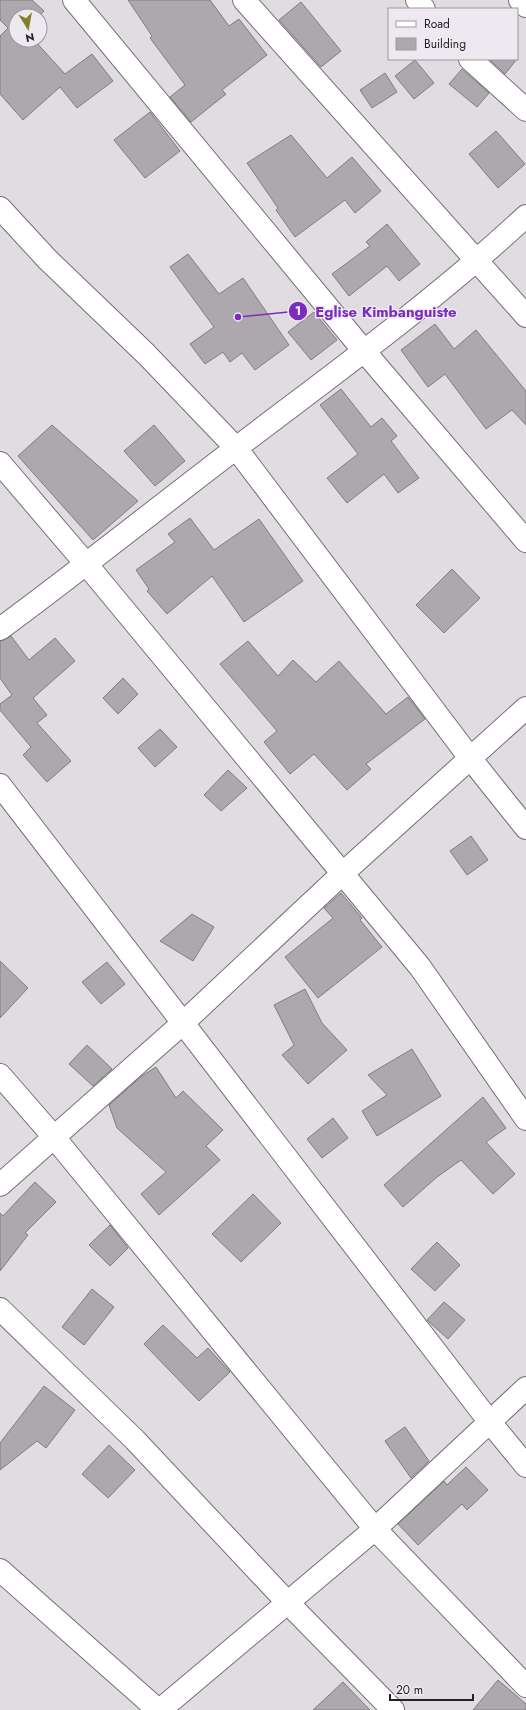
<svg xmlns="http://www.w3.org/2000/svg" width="526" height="1710" font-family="Jost,sans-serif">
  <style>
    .building { fill: #aca8ad; stroke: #807c82 }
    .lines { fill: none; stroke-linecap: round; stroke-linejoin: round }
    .street-casing { stroke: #736f75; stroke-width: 24 }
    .street { stroke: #fff; stroke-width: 22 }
    .leader { fill: none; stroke: #7b2cbf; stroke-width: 1.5 }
    .callout-dot { fill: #7b2cbf; stroke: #eee9f0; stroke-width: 1.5 }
    .mark-label { font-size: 12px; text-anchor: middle; font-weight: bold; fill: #fff }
    .callout-label { font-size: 15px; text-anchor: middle; font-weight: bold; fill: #7b2cbf; stroke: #eee9f0; stroke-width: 3; stroke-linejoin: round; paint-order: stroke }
  </style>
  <rect width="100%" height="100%" fill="#e1dce2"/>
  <!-- building -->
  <path class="building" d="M0,0H32L44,11L39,16H16V40H34L65,74L92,54L113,81L77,108L60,87L23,120L0,94V36L8,28L0,20Z
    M128,0H210L229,26L239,19L267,55L222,90L226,94L191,122L170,97L185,85L150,38L152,36Z
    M301,2L341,51L321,67L279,20Z
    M489,59H517L505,74Z
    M415,60L434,83L414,99L395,76Z
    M462,69L489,93L477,107L449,84Z
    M385,73L397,92L372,108L360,90Z
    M150,112L180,151L145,178L114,140Z
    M496,131L525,164L498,188L469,154Z
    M291,135L327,178L352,157L381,191L355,213L345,200L295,237L276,210L278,208L247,163Z
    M387,224L420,264L399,281L387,266L349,296L332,274L370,246L366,242Z
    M188,254L219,294L243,278L289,345L255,370L242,353L230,362L223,352L205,364L190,344L214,327L170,267Z
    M314,312L337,340L311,360L288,332Z
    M435,324L454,349L476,330L526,391V425L512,410L486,429L445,374L428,387L401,350Z
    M341,389L371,427L382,418L397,436L391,441L419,478L398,493L384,474L347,503L327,478L358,454L320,405Z
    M52,425L138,501L93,540L18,456Z
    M154,425L185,461L155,486L124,451Z
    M190,518L214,550L259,519L303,581L244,622L212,576L167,614L147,591L149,589L136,570L175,542L168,534Z
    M452,569L480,598L444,633L416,605Z
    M11,636L29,660L55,638L75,661L33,698L47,715L37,723L71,761L47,782L23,755L31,747L0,710V704L12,695L0,678V641Z
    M248,641L278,676L293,660L316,682L339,661L386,714L408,697L425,719L366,764L371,769L347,790L314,754L290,774L264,742L277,731L220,664Z
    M123,678L138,694L118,714L103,698Z
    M160,729L177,747L155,767L138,748Z
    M228,770L247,788L221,811L204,795Z
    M471,836L488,860L467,875L450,851Z
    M341,893L362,918L360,920L382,947L318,998L285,957L333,918L324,908Z
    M192,914L214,927L193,961L160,941Z
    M0,961L28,988L0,1018Z
    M107,962L125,984L101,1004L82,982Z
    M305,989L322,1023L347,1050L308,1084L282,1055L294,1045L274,1005Z
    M87,1045L112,1069L93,1086L69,1064Z
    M412,1049L441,1096L377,1136L362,1111L387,1095L368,1075Z
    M156,1067L176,1098L183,1091L223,1130L206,1146L220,1160L159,1215L141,1194L166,1172L117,1128L109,1105L142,1076Z
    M483,1097L506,1128L486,1142L515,1174L493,1194L461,1160L437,1177L403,1207L384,1185Z
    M333,1118L348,1138L322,1158L307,1139Z
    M35,1182L56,1202L25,1233L28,1235L0,1271V1213L3,1216Z
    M253,1194L281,1223L241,1262L212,1234Z
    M110,1225L128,1248L110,1266L89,1245Z
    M437,1242L460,1265L435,1291L411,1269Z
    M92,1289L114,1307L84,1345L62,1327Z
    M444,1302L465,1320L448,1339L427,1320Z
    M163,1325L197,1358L208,1348L230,1372L199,1401L144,1344Z
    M44,1386L75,1410L46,1448L37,1441L0,1470V1443Z
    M405,1427L429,1461L411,1478L385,1441Z
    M109,1445L135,1470L108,1498L82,1474Z
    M466,1467L488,1490L467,1510L462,1504L418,1545L398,1524L444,1481L447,1485Z
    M498,1680L526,1704V1710H473Z
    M343,1682L370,1710H313Z"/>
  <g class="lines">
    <defs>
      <path id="street" d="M74,0L364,351L526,541
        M244,0L526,316
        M417,0L424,9
        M520,0L526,6
        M470,59L526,110
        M0,208L47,259L146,354L236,448L470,758L526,828
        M0,463L87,565L420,967L526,1119
        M0,629C84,567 165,502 248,439C343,367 439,297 526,216
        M0,785L489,1421L526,1466
        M0,1075L53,1136L375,1529L526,1686
        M0,1185L183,1023L342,874L526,708
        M0,1309L135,1440L288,1603L393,1710
        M0,1570L158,1710
        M160,1710L375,1529L526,1388"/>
    </defs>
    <!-- street casing -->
    <use href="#street" class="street-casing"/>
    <!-- street -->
    <use href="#street" class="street"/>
  </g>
  <!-- callouts -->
  <path class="leader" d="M238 317L298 311"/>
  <g class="callout-dot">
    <circle cx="238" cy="317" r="4"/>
    <circle cx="298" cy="311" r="10"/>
  </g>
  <g class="mark-label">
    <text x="298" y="315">1</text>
  </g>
  <g class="callout-label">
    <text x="386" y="317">Eglise Kimbanguiste</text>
  </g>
  <!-- legend -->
  <rect x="388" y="8" width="130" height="52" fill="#eee9f0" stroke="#9d999e"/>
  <rect x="396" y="21" width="20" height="6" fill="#ffffff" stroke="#9d999e"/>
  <text x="424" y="28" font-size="12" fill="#232124">Road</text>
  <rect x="396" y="38" width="20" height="12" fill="#aca8ad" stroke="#9d999e"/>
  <text x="424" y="48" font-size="12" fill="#232124">Building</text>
  <!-- north arrow -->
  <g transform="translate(28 28) rotate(169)"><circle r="19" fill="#eee9f0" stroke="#9d999e"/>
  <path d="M0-3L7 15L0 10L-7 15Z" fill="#848028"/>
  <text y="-6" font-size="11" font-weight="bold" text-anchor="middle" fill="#232124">N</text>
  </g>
  <!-- scale -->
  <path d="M390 1694v6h83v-6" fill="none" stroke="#232124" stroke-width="2"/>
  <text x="396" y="1694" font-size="12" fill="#232124" stroke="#eee9f0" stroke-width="3" paint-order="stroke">20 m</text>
</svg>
